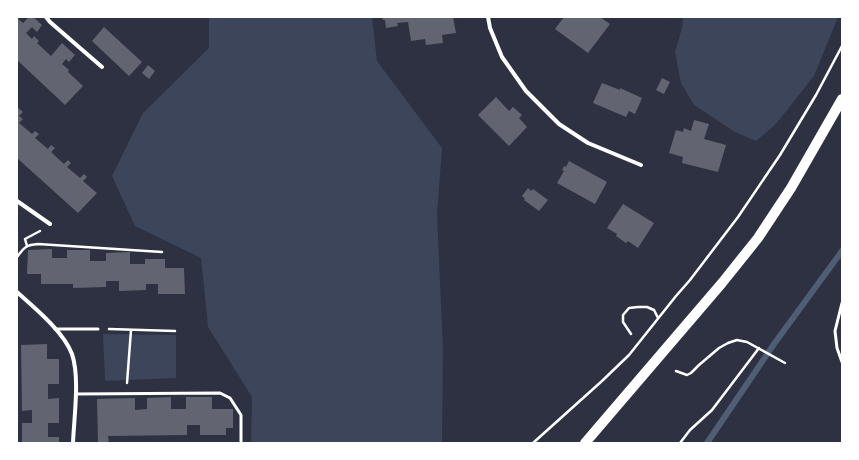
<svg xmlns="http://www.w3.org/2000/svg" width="859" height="460" font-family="Poppins,sans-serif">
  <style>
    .green { fill: #3c4559 }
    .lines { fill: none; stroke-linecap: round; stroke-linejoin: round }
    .stream { stroke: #4f5d75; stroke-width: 6 }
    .building { fill: #626471 }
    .path { stroke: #fff; stroke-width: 2.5 }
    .service { stroke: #fff; stroke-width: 3 }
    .minor { stroke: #fff; stroke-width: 4 }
    .primary { stroke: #fff; stroke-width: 10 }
  </style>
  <rect width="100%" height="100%" fill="#2d3142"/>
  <!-- green -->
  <path class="green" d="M209,17H372L377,61L442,148L437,214L443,349L442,443H251L252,397L208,327L201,258L135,226L112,176L143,113L209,48Z
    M690,17H838L814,76L776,124L756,141L735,132L694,105L681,83L675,52L682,28L683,18Z
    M103,334L176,335V378L105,381Z"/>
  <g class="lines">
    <!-- stream -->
    <path class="stream" d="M707,443L774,344L842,251"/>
  </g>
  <!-- building -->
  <path class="building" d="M29,17H33L42,25L37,32L32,27L26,33L32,39L34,36L39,41L37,43L51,56L62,43L75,55L69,62L66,59L62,64L69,70L68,72L83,86L65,105L17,60V18L23,23Z
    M382,17H453L456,33L442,35L443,43L426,45L425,39L411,41L408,22L397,23L398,26L386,28L385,20H383Z
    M564,17H600L610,24L588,53L555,29Z
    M104,27L142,62L129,76L92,41Z
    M148,65L155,71L149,79L142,73Z
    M662,78L670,82L664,94L656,90Z
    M602,83L620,90V88L642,98L635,114L629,111L626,117L593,103Z
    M496,97L509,111L513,107L522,115L519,118L527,127L509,146L478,115Z
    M17,107L23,112L19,116L23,119L19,123L32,134L35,131L39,134L35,138L48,149L51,145L55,148L51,152L64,164L68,160L71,163L67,167L80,178L84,174L87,177L83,181L97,193L78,213L17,158Z
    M694,120L709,124L704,139L726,145L718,172L682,163L683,157L669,153L676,130L683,132L684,128L691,131Z
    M569,161L607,182L595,204L557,183L564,171L562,170L564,166L566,167Z
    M528,188L531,191L533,189L548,200L539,211L524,200L525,199L522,196Z
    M623,204L654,223L638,248L628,241L626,243L616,236L617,234L607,228Z
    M52,249V258H67V250H90V261H106V253L130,252V264H145V259H165V268H184L185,294H158V284H146V290L119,291V281H106V287L73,288V284H41V274H27L28,250Z
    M47,344V359H59V384H48V399L59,398V423H48V437H59V443H22V423H32V410L22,411L21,345Z
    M171,397V409H186V397H212V409H233V428H226V435H200V425H187V435L108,436L109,443H98L97,399L135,398V410L147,409V398Z"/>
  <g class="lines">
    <!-- path -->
    <path class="path" d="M27,246L25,239L40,231
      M17,257C24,248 25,245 38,244L162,252
      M109,329L175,331
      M631,334L623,322V315L629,308L638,307H647L654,310L658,318
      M676,371L687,375L691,373L699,365L719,348L728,343L737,340L747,342L785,363
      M127,383L131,330
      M533,443L602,381L629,355L676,296L690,280L738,217L780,155L816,95L842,46
      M680,443L690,430L712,410L759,348"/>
    <!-- service -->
    <path class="service" d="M842,303L835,331L837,348L842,362
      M55,329H98
      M76,394L220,393L230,398L241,415V443"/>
    <!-- minor -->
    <path class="minor" d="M46,17L50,22L102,67
      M488,17L490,28L502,57L526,91L559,124L588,143L641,165
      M17,201L50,224
      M17,292C35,308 64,332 72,354C80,378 74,417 73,443"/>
    <!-- primary -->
    <path class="primary" d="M585,443L722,283L758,238L791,188L842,99"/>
  </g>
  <!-- border -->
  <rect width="859" height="460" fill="none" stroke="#ffffff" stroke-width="36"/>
</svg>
